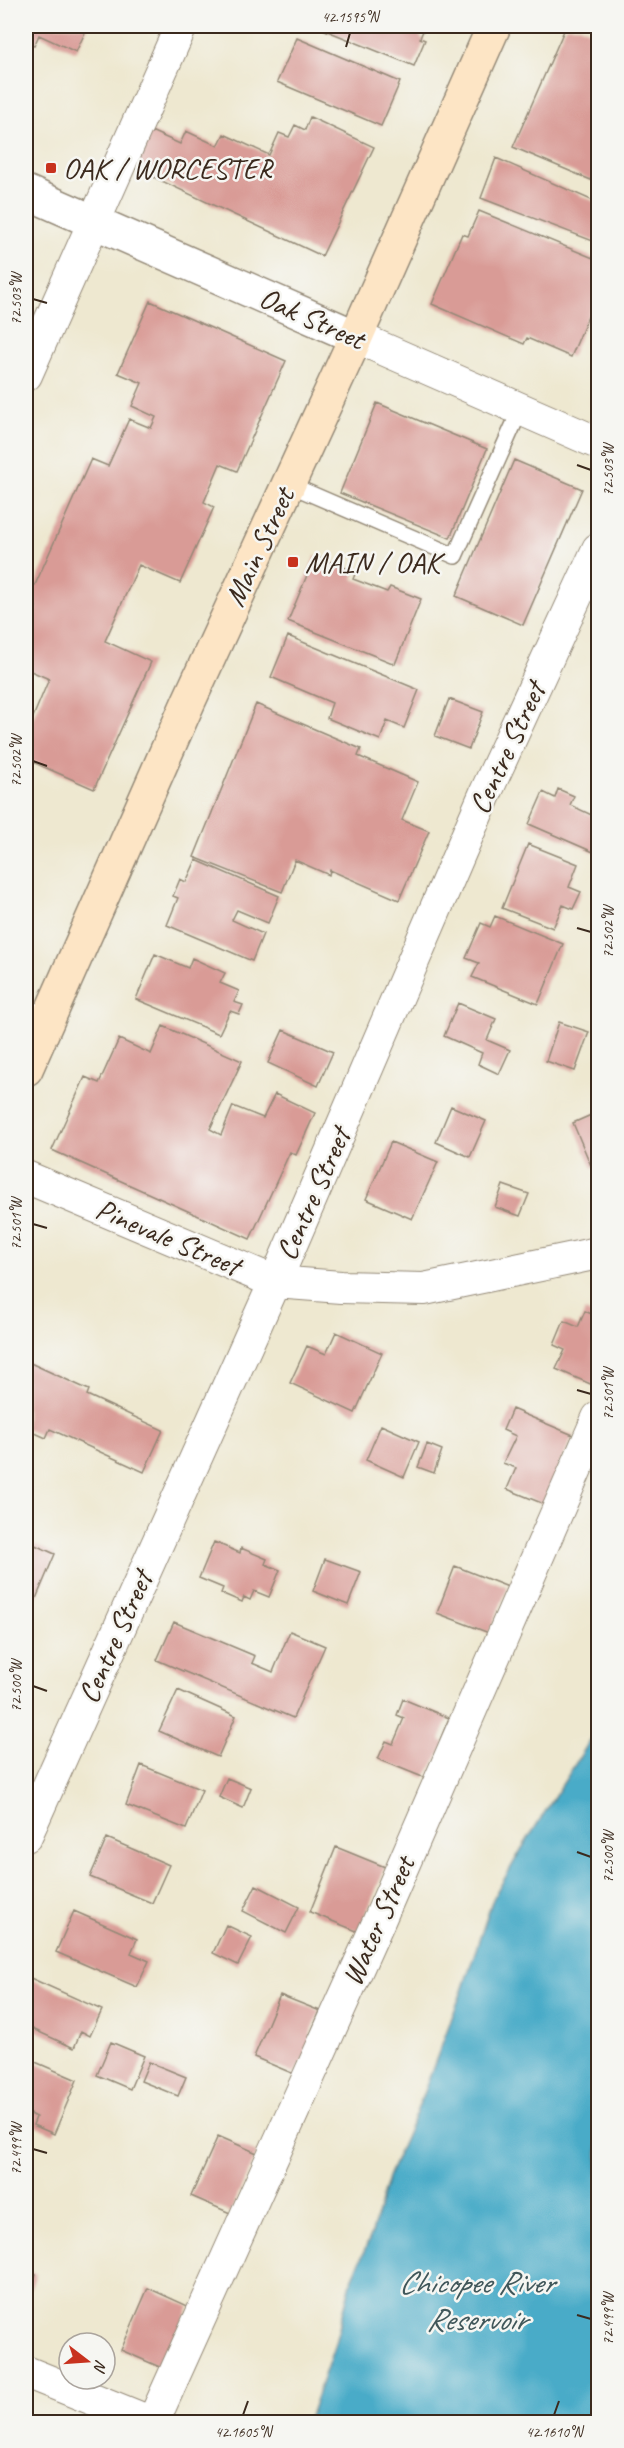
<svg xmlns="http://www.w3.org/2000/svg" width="624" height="2448" font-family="Caveat,sans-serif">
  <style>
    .water { fill: #49abc8; stroke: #426a73; stroke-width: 1.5 }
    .building { fill: #d99b96 }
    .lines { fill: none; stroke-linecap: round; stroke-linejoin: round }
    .service-casing { stroke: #948977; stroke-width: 18 }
    .minor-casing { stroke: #948977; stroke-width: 34 }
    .tertiary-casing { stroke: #948977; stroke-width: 36 }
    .secondary-casing { stroke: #948977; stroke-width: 36 }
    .service { stroke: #fff; stroke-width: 15 }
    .minor { stroke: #fff; stroke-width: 32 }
    .tertiary { stroke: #fff; stroke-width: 33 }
    .secondary { stroke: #fde5c5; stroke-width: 33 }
    .ticks { fill: none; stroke: #3b2a1e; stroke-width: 2 }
    .poi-dot { fill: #c8321e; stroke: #f6f6f2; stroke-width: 2 }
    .labels { text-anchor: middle; stroke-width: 5; stroke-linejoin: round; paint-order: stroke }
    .poi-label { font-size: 30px; fill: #3b2a1e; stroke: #f6f6f2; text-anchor: start }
    .street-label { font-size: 30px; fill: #3b2a1e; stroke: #f6f6f2 }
    .water-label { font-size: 32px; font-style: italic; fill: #40575a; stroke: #f6f6f2 }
    .neatline { fill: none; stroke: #3b2a1e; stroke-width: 2 }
    .ticks-label { font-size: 15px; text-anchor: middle; fill: #3b2a1e }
  </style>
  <rect width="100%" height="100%" fill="#f6f6f2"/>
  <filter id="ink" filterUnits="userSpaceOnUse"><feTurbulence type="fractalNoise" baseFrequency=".0167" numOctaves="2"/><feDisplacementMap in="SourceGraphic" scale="12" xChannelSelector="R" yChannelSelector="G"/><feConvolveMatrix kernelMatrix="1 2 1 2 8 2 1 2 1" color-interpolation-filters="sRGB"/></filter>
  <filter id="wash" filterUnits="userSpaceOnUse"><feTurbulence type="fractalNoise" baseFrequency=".008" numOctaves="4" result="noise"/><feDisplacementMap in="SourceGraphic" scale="24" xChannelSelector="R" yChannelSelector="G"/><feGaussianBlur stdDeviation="1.35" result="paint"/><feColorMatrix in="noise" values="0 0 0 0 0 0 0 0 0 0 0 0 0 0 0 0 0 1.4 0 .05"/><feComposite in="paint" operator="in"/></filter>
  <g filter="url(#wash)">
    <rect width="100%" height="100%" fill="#eee8d0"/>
    <!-- water -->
    <path class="water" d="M598,1728V2422H305L311,2413L334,2347L352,2280L372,2233L388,2177L416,2113L462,1991L493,1899L521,1850Z"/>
    <g id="blocks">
      <!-- building -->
      <path class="building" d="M26,26H88L76,52L39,35L34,46L26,43Z
        M315,26H425L420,38L425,40L414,66Z
        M566,26H579L598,34V183L513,147Z
        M297,38L400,82L381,126L277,82Z
        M310,117L374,147L322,256L134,168L151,131L180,144L186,131L218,146L224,134L269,155L279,133L289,137L295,125L305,130Z
        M496,158L598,203V243L481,198Z
        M479,211L598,260V293L571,357L527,338L524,344L432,304L462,234L468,236Z
        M150,301L286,361L237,471L220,464L204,502L214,507L180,583L139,565L105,641L151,662L94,789L26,759V734L49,679L26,669V631L36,607L26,603V581L35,585L91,459L108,466L129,419L151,428L156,417L132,406L142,383L118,373Z
        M377,403L487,449L450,538L340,493Z
        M514,460L582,489L523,625L456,596Z
        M315,556L356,572L353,579L387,592L390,587L421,599L395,664L288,621Z
        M288,636L419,690L404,728L387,721L380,740L327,718L332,703L271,677Z
        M449,699L483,712L469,749L435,736Z
        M256,704L361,749L358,756L418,782L402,820L429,831L399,900L330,870L329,875L295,860L282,892L194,857Z
        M558,789L574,796L570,805L598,818V854L529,824L543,792L555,798Z
        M528,844L578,864L569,887L581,892L573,909L563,905L553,928L502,908Z
        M196,860L279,896L268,923L237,910L232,920L263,934L252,961L167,925L178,898L173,896L180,879L186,882Z
        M495,916L563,944L538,1004L472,977L479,963L466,958L481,923L490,927Z
        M155,954L188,968L192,958L225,973L220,983L239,991L234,1002L243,1005L239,1014L230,1011L219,1034L136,999Z
        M458,1003L496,1019L487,1040L510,1050L499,1074L478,1064L482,1053L444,1036Z
        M559,1022L589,1032L575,1071L546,1061Z
        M163,1026L242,1061L210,1129L221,1135L233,1106L263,1118L275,1094L315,1113L296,1155L290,1152L250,1239L52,1150L85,1077L99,1083L119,1039L151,1054Z
        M283,1030L333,1052L318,1086L268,1063Z
        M451,1106L486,1121L470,1157L436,1142Z
        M598,1112V1165L592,1168L573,1123Z
        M391,1142L438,1162L412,1219L366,1199Z
        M503,1185L529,1194L520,1216L495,1207Z
        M585,1311L598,1317V1379L595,1386L556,1369L565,1350L554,1345L564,1321L578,1327Z
        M336,1332L382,1353L355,1413L290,1383L307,1346L326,1354Z
        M26,1361L89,1390L87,1395L163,1430L144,1472L50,1429L46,1438L26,1429Z
        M512,1409L573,1435L544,1504L507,1489L516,1468L503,1463L516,1436L503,1430Z
        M381,1425L419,1442L404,1477L366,1460Z
        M427,1444L442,1450L434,1473L418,1467Z
        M26,1541L55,1554L35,1601L26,1597Z
        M214,1542L240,1553L241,1548L267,1559L265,1564L280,1570L269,1597L254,1591L250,1600L244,1597L242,1602L221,1593L223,1588L199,1578Z
        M325,1559L361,1572L348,1605L313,1591Z
        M455,1566L508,1587L489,1633L437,1613Z
        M174,1622L255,1656L252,1663L273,1672L290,1631L325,1646L293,1718L157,1660Z
        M178,1690L236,1716L218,1757L159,1731Z
        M403,1699L449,1718L440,1740L446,1743L425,1778L378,1759L386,1741L393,1744L404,1718L397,1715Z
        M141,1765L202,1790L186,1829L126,1805Z
        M227,1778L251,1788L243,1808L219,1797Z
        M107,1838L169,1865L152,1903L90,1877Z
        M336,1847L385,1867L359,1932L310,1912Z
        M256,1885L299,1907L286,1933L243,1911Z
        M74,1911L137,1939L131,1953L149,1961L137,1987L56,1952Z
        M226,1925L252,1937L238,1965L213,1953Z
        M26,1976L102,2010L90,2036L81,2031L74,2048L26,2026Z
        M280,1995L320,2011L310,2035L317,2038L294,2074L254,2057Z
        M111,2042L144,2056L130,2089L97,2075Z
        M26,2058L77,2080L54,2134L33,2125L36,2117L26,2112Z
        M149,2062L186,2077L178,2096L141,2081Z
        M218,2136L257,2153L230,2213L191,2196Z
        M26,2270L36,2274L26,2300Z
        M148,2288L190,2307L162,2368L121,2350Z"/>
    </g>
  </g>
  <g filter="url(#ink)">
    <use href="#blocks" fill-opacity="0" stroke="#948977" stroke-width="1.5"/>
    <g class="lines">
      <defs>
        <path id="service" d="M288,484L455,556L521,408
          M26,1007L49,1017"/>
        <path id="minor" d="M356,337L598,443
          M26,375L181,26
          M26,1177L275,1282L341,1287L424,1289L598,1253
          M26,1836L275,1282L486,792L598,549
          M26,2372L150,2422
          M153,2422L378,1923L598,1418"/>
        <path id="tertiary" d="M26,192L356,337"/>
        <path id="secondary" d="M26,1069L188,703L356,337L494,26"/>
      </defs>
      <!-- service casing -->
      <use href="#service" class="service-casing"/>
      <!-- minor casing -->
      <use href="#minor" class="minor-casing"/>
      <!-- tertiary casing -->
      <use href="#tertiary" class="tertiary-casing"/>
      <!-- secondary casing -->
      <use href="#secondary" class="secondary-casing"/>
      <!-- service -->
      <use href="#service" class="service"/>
      <!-- minor -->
      <use href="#minor" class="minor"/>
      <!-- tertiary -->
      <use href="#tertiary" class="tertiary"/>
      <!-- secondary -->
      <use href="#secondary" class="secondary"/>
    </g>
  </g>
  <!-- ticks -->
  <path class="ticks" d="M346,47L350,33M33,299L47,303M577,465L591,470M33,761L47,766M577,928L591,932M33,1224L47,1228M577,1390L591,1394M33,1686L47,1691M577,1852L591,1857M33,2149L47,2153M577,2315L591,2319M243,2415L248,2401M554,2415L559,2401"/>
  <!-- markers -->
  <g class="poi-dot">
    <rect x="45" y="162" width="12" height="12" rx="3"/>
    <rect x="287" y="556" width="12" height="12" rx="3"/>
  </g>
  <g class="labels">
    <!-- poi labels -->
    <g class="poi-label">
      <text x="63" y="178">OAK / WORCESTER</text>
      <text x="305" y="572">MAIN / OAK</text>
    </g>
    <!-- street labels -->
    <g class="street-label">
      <text transform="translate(312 318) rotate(24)" y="10">Oak Street</text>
      <text transform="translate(259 547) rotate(-65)" y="10">Main Street</text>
      <text transform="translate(507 748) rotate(-65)" y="10">Centre Street</text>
      <text transform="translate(313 1194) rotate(-66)" y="10">Centre Street</text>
      <text transform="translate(168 1237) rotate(23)" y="10">Pinevale Street</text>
      <text transform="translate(115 1637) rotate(-66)" y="10">Centre Street</text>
      <text transform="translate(378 1921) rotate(-66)" y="10">Water Street</text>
    </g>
    <!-- water labels -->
    <g class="water-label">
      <text x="476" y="2293">Chicopee River<tspan x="476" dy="37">Reservoir</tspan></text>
    </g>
  </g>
  <!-- margin -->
  <rect width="624" height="2448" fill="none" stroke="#f6f6f2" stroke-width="66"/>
  <!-- north arrow -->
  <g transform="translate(87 2361) rotate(107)"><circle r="28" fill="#f6f6f2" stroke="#aba49d" stroke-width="1.5"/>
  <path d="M0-4.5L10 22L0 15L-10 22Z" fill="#c8321e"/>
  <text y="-9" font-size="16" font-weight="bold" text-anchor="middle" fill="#3b2a1e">N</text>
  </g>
  <rect x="33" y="33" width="558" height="2382" class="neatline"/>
  <g class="ticks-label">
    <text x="350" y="22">42.1595°N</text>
    <text transform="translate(16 299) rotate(-90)" y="5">72.503°W</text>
    <text transform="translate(608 470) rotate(-90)" y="5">72.503°W</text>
    <text transform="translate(16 761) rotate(-90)" y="5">72.502°W</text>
    <text transform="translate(608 932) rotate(-90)" y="5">72.502°W</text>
    <text transform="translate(16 1224) rotate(-90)" y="5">72.501°W</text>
    <text transform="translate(608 1394) rotate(-90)" y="5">72.501°W</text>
    <text transform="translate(16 1686) rotate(-90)" y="5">72.500°W</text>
    <text transform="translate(608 1857) rotate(-90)" y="5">72.500°W</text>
    <text transform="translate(16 2149) rotate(-90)" y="5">72.499°W</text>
    <text transform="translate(608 2319) rotate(-90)" y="5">72.499°W</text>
    <text x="243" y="2437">42.1605°N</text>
    <text x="554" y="2437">42.1610°N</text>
  </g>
</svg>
